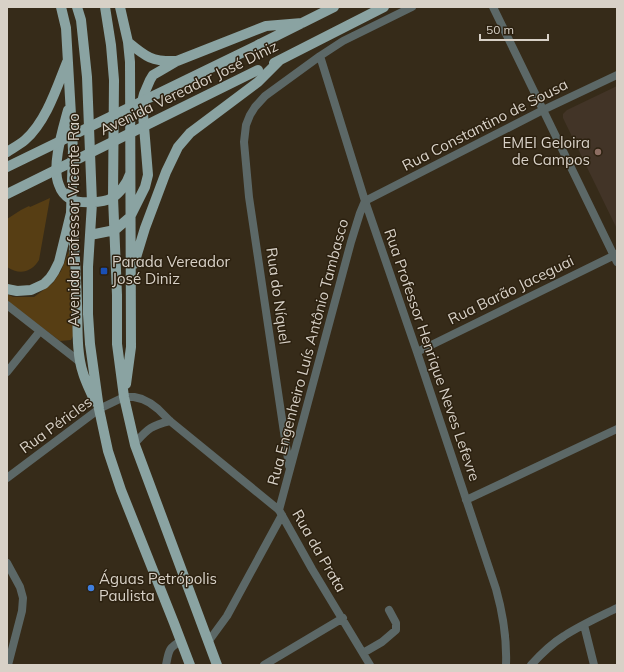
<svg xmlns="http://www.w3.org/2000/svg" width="624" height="672" font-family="Mulish,sans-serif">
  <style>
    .education { fill: #423427 }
    .green { fill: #573e14 }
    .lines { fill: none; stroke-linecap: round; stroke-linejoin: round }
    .street { stroke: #5c6867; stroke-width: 8 }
    .primary { stroke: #8aa3a2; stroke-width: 10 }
    .primary-bridge { stroke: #8aa3a2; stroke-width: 10 }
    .education-dot { fill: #8d6e63; stroke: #2c2110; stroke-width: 1.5 }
    .transit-dot { fill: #1a4fb4; stroke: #2c2110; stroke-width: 1.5 }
    .shop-dot { fill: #3f7fe0; stroke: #2c2110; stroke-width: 1.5 }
    .labels { text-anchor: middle; stroke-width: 3; stroke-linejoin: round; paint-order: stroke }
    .street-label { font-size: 15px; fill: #d8d1c7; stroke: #2c2110 }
    .poi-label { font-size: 15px; fill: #d8d1c7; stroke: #2c2110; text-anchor: start }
  </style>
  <rect width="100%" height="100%" fill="#362b19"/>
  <!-- education -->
  <path class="education" d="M617,86V229L563,118V114L567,110Z"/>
  <!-- green -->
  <path class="green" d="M50,198L39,260C31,273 19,275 7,267V219L21,210L29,206L30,207Z
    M69,251L73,336L71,340L60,341L7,301V294L13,297H34L53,283L61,271Z"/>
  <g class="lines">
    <!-- street -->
    <path class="street" d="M493,7L617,262
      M320,56L365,201L417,352L496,589C503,614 507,639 506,665
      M7,305L80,362
      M417,352L617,254
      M7,372L40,331
      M135,443C148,429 150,426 170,421
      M289,466L249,197L244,142L246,125L250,115L255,107L265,96L320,56L343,41L412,7
      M7,478L99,409L124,397H134L142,399L150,403L158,409L170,421L279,510L312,569L370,665
      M466,500L617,429
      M279,510L351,242L360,213L365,201L543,110L617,75
      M7,563L20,587L23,598L22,611L8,665
      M584,625L594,665
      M208,642L227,616L282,515
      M363,653L382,642L396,630V623L389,610
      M166,665C169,651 168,648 181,641
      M264,665L343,618
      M531,665C541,654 551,644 564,636C581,625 599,617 617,608"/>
    <!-- primary -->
    <path class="primary" d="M77,7L81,20L87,77L92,203L88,267V314L90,344L99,409L108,451L121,490L174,623L190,665
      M105,7L111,45L114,80L113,197L117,295V344L124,397L135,445L217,665
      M120,7L128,42L130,62L131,347L126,384
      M128,42C146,57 152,62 177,61
      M260,44L334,7
      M274,63L384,7
      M68,110C63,129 51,167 59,185C61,191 65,196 70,199C79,204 103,203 112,198C120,193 127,183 130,174
      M7,152C13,148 19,145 25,140C46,122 57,87 67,62
      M72,223C75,249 76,276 77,303C78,325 76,352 83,373C86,383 91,392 95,402
      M90,235L115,230L130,217L145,187L148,175L142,102L144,94L150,80L153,75L160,71L177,61L266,26L302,23
      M134,264L145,228L166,172L178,147L190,133L258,82L279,61
      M7,289L17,291L31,290L44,284L50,278L54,272L59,262L71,213L73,150L66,28L61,7"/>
    <!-- primary-bridge -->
    <path class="primary-bridge" d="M7,167L260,44
      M7,194L258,70"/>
  </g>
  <!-- markers -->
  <circle class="education-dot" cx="598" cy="152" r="4"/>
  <rect class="transit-dot" x="100" y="267" width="8" height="8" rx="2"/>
  <circle class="shop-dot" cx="91" cy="588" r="4"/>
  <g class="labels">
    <!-- street labels -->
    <g class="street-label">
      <text transform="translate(189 88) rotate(-26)" y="5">Avenida Vereador José Diniz</text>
      <text transform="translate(485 125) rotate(-27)" y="5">Rua Constantino de Sousa</text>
      <text transform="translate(74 220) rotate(-90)" y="5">Avenida Professor Vicente Rao</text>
      <text transform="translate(511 290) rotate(-26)" y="5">Rua Barão Jaceguai</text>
      <text transform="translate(278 296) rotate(82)" y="5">Rua do Níquel</text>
      <text transform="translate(308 352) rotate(-75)" y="5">Rua Engenheiro Luís Antônio Tambasco</text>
      <text transform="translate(432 355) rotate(71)" y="5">Rua Professor Henrique Neves Lefevre</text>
      <text transform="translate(56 425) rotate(-36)" y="5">Rua Péricles</text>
      <text transform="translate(319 551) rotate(60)" y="5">Rua da Prata</text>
    </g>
    <!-- poi labels -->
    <g class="poi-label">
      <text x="590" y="148" text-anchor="end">EMEI Geloira<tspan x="590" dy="17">de Campos</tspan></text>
      <text x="112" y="267">Parada Vereador<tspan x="112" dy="17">José Diniz</tspan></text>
      <text x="99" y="584">Águas Petrópolis<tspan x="99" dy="17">Paulista</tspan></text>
    </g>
  </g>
  <!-- border -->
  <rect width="624" height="672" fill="none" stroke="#d8d1c7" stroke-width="16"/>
  <!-- scale -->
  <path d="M480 34v6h68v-6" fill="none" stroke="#d8d1c7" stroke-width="2"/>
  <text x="486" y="34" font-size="12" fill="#d8d1c7" stroke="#2c2110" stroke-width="3" paint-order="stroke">50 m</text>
</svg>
